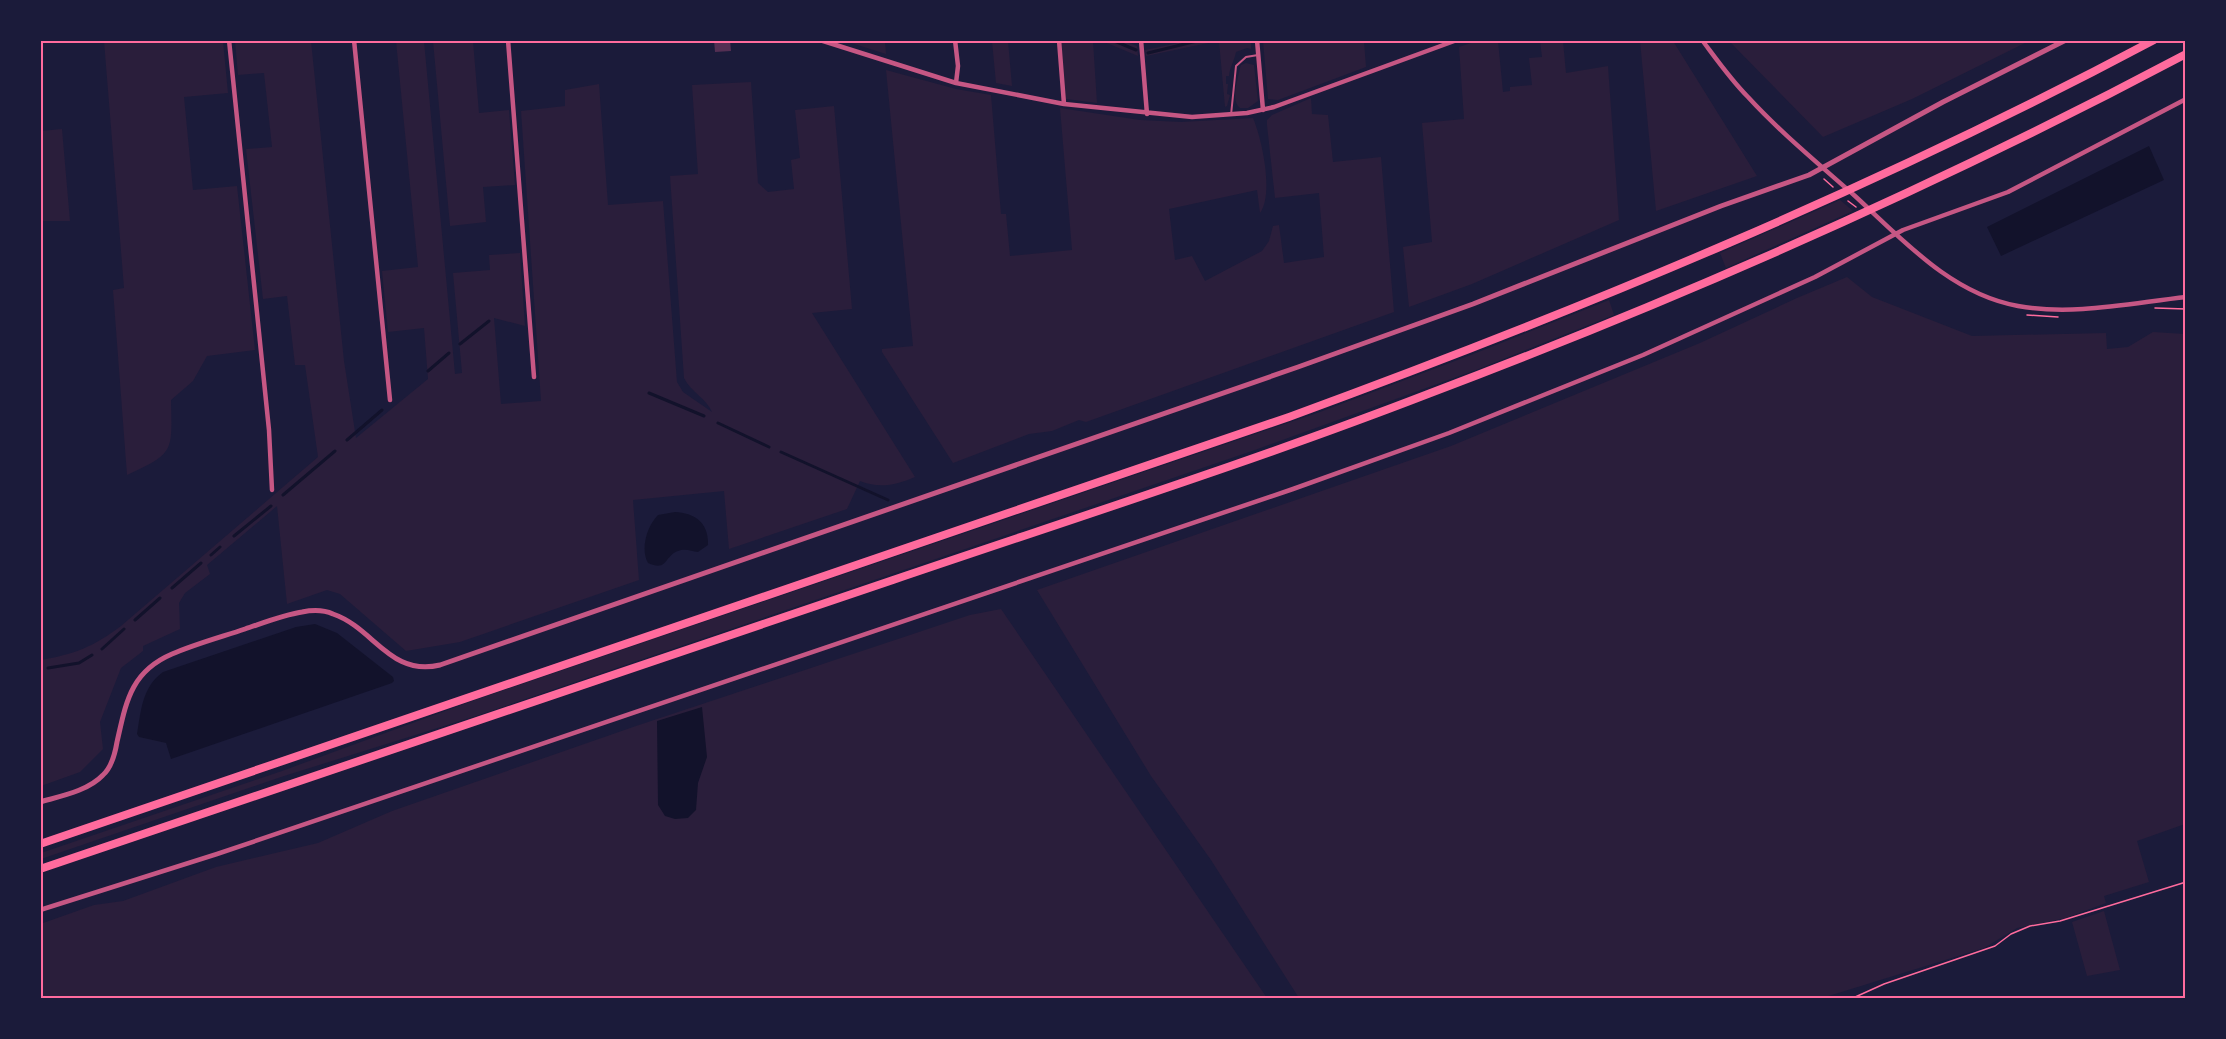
<svg xmlns="http://www.w3.org/2000/svg" width="2226" height="1039" font-family="Mulish,sans-serif">
  <style>
    .green { fill: #2a1e3b }
    .water { fill: #12122b }
    .lines { fill: none; stroke-linecap: round; stroke-linejoin: round }
    .stream { stroke: #12122b; stroke-width: 3 }
    .building { fill: #542f53 }
    .path { stroke: #ff6b9d; stroke-width: 1.5 }
    .service { stroke: #c65784; stroke-width: 2 }
    .minor { stroke: #c65784; stroke-width: 4.5 }
    .tertiary { stroke: #c65784; stroke-width: 5 }
    .motorway { stroke: #ff6b9d; stroke-width: 8 }
    .neatline { fill: none; stroke: #ff6b9d; stroke-width: 2 }
  </style>
  <rect width="100%" height="100%" fill="#1b1b3a"/>
  <!-- green -->
  <path class="green" d="M1192,40L1218,41L1146,56L1145,50Z
    M104,41H223L228,93L184,97L193,190L237,186L255,350L207,356L193,381L171,400C172,452 175,453 127,475L113,290L124,288Z
    M235,41H311L344,361L356,438L428,379L424,328L388,332L382,271L418,267L396,41H424L455,374L462,373L453,273L490,270L489,255L520,253L525,326L494,318L501,404L541,401L521,111L565,106V90L599,84L608,205L663,201L677,382L683,392L712,412C707,399 691,392 684,378L670,176L698,174L692,85L751,82L758,183L768,192L794,189L791,160L800,158L795,110L834,106L852,309L812,313L915,477C896,485 880,489 860,481L847,509L729,549L724,491L633,500L639,580L460,642L406,651L340,594L327,590L287,604L277,506L207,565L210,574L185,593L179,603L180,629L143,646V651L121,668L100,722L103,749L80,772L41,786V660C75,654 93,647 121,626L318,457L305,365H295L287,296L263,299L246,149L272,147L264,73L238,75Z
    M433,41H473L479,113L509,110L515,185L483,187L486,222L450,226Z
    M845,41H885L886,54Z
    M992,41H1008L1012,86L996,83Z
    M1061,41H1093L1097,103L1066,99Z
    M1102,41H1125L1137,46L1138,56Z
    M1219,41H1251V49L1247,48L1236,52C1234,62 1230,66 1229,76H1226V84H1228L1227,94L1230,95L1227,106L1225,107Z
    M1263,41H1364L1366,67L1278,100L1268,99Z
    M1477,41H1498L1503,92L1510,91V87L1532,85L1529,58L1542,57L1540,41H1563L1566,73L1608,66L1619,220L1472,284L1409,307L1403,247L1432,242L1422,123L1464,119L1459,47Z
    M1640,41H1673L1757,176L1656,211Z
    M1736,41V40L2029,41L1912,99L1823,137L1731,43Z
    M1246,63L1254,65L1258,101L1248,108H1240C1230,100 1238,80 1240,68L1241,65Z
    M886,70L956,89L991,95L1001,214H1006L1010,256L1072,250L1060,108L1140,120L1181,122L1253,118C1262,139 1274,194 1260,213L1257,190L1169,209L1175,260L1192,256L1205,281L1262,251L1269,241L1273,226L1279,225L1284,263L1324,257L1319,193L1275,198L1267,125V120L1272,115L1311,98L1312,114L1328,115L1333,162L1381,157L1394,312L1086,422L1079,420L1052,431L1029,434L953,463L882,352V349L913,346Z
    M62,129L70,221H41V131Z
    M1840,200L1853,211L1726,268L1720,253Z
    M1847,277L1872,297L1972,336L2106,333L2107,349L2128,347L2153,332L2185,334V824L2137,841L2149,882L2104,896L2106,903L2066,918L2017,928L1984,948L1822,998H1299L1211,860L1151,776L1037,590L1451,446L1700,343L1797,298Z
    M1609,300L1614,315L1476,370L1252,451L476,716L284,776L41,859V853L282,771L475,700L1320,412L1476,353Z
    M1001,609L1267,998H41L40,924L46,922L94,905L123,901L216,867L318,843L392,811L636,726L970,615Z
    M2104,911L2120,970L2087,976L2072,922Z"/>
  <!-- water -->
  <path class="water" d="M2149,146L2164,180L2001,256L1987,227Z
    M675,512C695,513 709,523 708,545L698,552C691,551 685,548 678,551C664,556 668,572 648,563C640,549 647,526 658,515Z
    M315,624L337,633L393,677L394,681L392,683L171,759L166,743L139,737L137,734C141,711 142,687 163,672L296,627Z
    M702,707L707,757L698,783L696,810L688,818L675,819L665,816L658,805L657,721Z"/>
  <g class="lines">
    <!-- stream -->
    <path class="stream" d="M1112,40L1136,50
      M1148,53L1201,40
      M460,344L489,321
      M428,371L449,353
      M649,393L704,416
      M718,423L769,447
      M347,440L382,410
      M781,452L888,500
      M283,495L335,451
      M234,536L271,506
      M211,555L220,547
      M172,588L201,563
      M135,620L160,598
      M102,649L124,629
      M48,668L79,663L92,655"/>
  </g>
  <!-- building -->
  <path class="building" d="M714,40H730L731,51L715,52Z"/>
  <g class="lines">
    <!-- path -->
    <path class="path" d="M1824,179L1833,187
      M1848,201L1856,207
      M2155,308L2186,309
      M2027,315L2058,317
      M1853,998L1884,984L1995,946L2011,934L2030,926L2060,921L2186,882"/>
    <!-- service -->
    <path class="service" d="M1231,115L1236,66L1246,57L1258,55"/>
    <!-- minor -->
    <path class="minor" d="M229,40L269,430L272,490
      M354,40L390,400
      M508,40L534,377
      M820,40L956,83L1064,104L1192,117L1247,113L1274,107L1457,40
      M955,40L958,66L956,83
      M1059,40L1064,104
      M1141,40L1147,114
      M1257,40L1263,110
      M1702,40C1717,60 1731,80 1748,97C1781,133 1819,164 1855,196C1903,240 1951,294 2018,306C2073,316 2131,303 2186,297
      M40,910L217,854L1293,489L1449,433L1643,355L1815,277L1903,230L2008,192L2186,99"/>
    <!-- tertiary -->
    <path class="tertiary" d="M40,802C61,796 88,791 103,775C112,767 115,754 117,742C126,703 130,672 172,654C195,644 221,637 245,629C263,623 283,615 302,612C312,610 324,610 333,614C374,628 390,677 440,665L1298,367L1473,304L1721,206L1809,175L1943,102L2066,40"/>
    <!-- motorway -->
    <path class="motorway" d="M40,844L1289,417C1584,309 1876,188 2154,40
      M40,869C325,773 609,676 893,580C1072,519 1252,462 1428,394C1687,296 1941,184 2186,54"/>
  </g>
  <!-- border -->
  <rect width="2226" height="1039" fill="none" stroke="#1b1b3a" stroke-width="84"/>
  <rect x="42" y="42" width="2142" height="955" class="neatline"/>
</svg>
